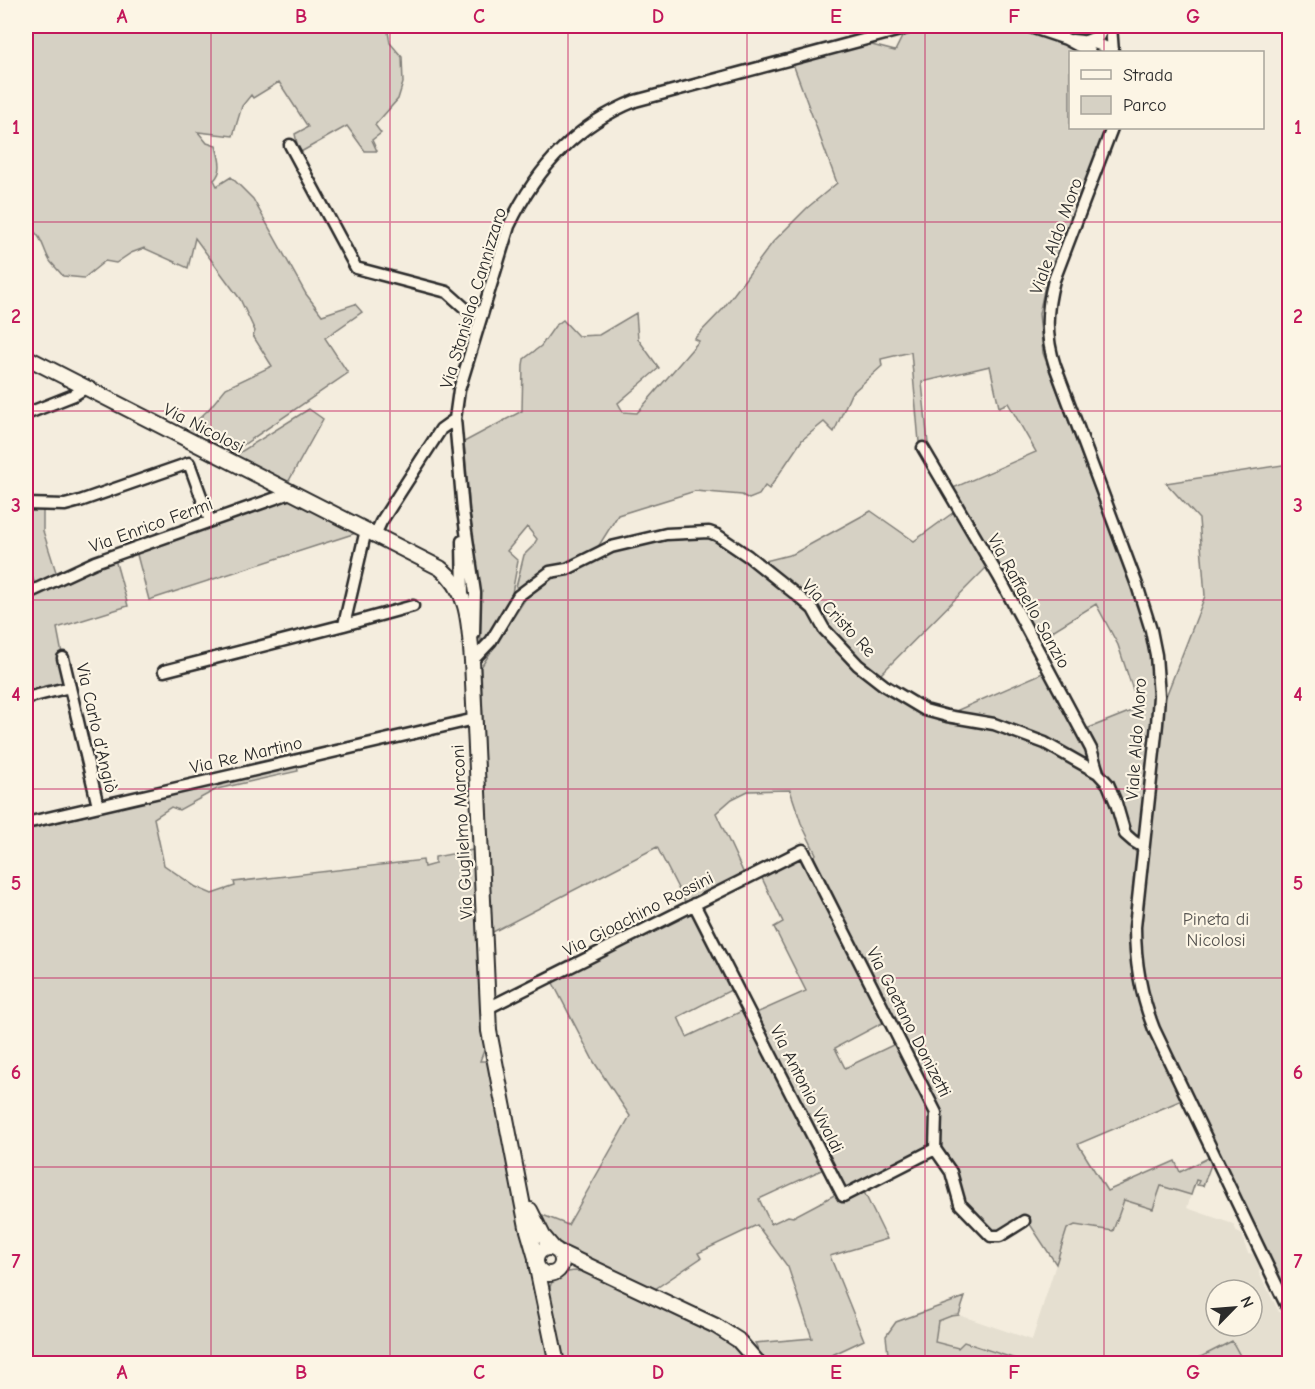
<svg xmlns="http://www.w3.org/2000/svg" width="1315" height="1389" font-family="'Comic Neue',sans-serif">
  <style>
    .built { fill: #e5dfd0; fill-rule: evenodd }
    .green { fill: #d6d1c4; stroke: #807e78; stroke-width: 1.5 }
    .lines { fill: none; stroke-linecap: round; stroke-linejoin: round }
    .minor-casing { stroke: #2b2b2b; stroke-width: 15 }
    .major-casing { stroke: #2b2b2b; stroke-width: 18 }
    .minor { stroke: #fcf5e5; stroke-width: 10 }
    .major { stroke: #fcf5e5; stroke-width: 14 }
    .grid { fill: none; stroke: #c2185b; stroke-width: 1.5; stroke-opacity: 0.55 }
    .labels { text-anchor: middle; stroke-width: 4.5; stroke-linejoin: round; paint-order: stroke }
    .street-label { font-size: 18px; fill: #2b2b2b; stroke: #fcf5e5 }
    .park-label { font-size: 18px; fill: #565451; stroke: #fcf5e5 }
    .neatline { fill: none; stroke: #c2185b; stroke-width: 2 }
    .grid-label { font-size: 20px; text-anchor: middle; font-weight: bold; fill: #c2185b }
  </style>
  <rect width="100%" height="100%" fill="#f4edde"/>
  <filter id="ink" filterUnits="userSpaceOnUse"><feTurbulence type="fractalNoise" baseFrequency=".0167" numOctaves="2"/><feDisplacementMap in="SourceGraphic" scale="12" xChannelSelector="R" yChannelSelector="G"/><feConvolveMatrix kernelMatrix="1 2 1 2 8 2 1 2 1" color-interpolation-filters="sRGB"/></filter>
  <g filter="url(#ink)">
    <!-- built -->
    <path class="built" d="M1161,1186L1191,1195L1187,1208L1233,1224L1237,1232L1243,1234L1244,1243L1248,1253L1253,1254L1260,1269L1259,1273L1279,1312H1283L1287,1319L1283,1334L1289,1336V1363H1244L1232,1341L1189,1364L1132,1363L1108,1356L1105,1363H1029L964,1342L958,1348L935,1342L938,1321L951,1316L959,1315L1032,1340L1067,1229L1075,1225L1113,1231L1124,1199ZM1216,1290H1252V1326H1216Z"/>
    <!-- green -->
    <path class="green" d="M26,26H387L390,43L402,57L403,83L398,99L375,125L381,133L372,140L377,151H365L347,126L299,153L295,134L308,127L279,82L253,98L251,95L242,106L233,136L198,132L207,143L216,146C219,158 224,171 214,180L217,186L231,177L253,199L306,294L322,315L355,304L362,312L325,338L348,373L227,456L184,433L208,410L226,388L272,366L253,336L255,331L240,299L195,238L188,268L144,248L131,253L116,263L105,261L84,278L63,276C59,271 54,266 50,261C42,248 43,234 26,226Z
      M965,26C1007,25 1045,34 1082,52H1070V128H1106L1103,143L1045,286L1039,314L1043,353L1135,597L1146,628L1154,684L1153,717L1140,834L1135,838L1129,831L1117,792L1084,730L1139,708L1118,645L1096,604L1038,640L953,488L1036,452L1008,403L999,407L990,366L922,382L928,444L919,442L911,352L881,359L882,366L851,394L834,432L824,422L802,440L769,489L765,486L759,495L749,499L742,495L695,491L618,515L598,547L566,567L521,591L516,587L524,555L533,546L537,539L527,527L507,551L518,561L510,604L488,638L481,641L464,442L522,411L523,365L524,359L541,346L555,326L563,320L578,336L599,335L636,313L638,339L659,368L618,403L623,412L637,413L699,341L694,339L722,310L773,242L807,208L837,183L793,64L868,44L895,51L902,37L910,33Z
      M309,409L323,419L286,486L231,458Z
      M1289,464V1305L1161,1033L1145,989L1140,942V921L1165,699L1205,596L1199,519L1166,483Z
      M287,497L359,532L149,600L136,551Z
      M26,507L43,508V531L57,575L35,585L26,556Z
      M871,511L914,541L954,512L987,567L878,677L863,665L827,625L817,606L808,596L761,562L793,554Z
      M665,538H710L766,575L807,608L849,661L847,663L851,667L855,666L924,714L940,720L991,728L1049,749L1098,779L1105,788L1124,840L1138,854C1135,885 1129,918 1130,950C1132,1005 1159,1052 1182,1100L1078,1144L1107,1191L1175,1161L1180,1172L1210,1157L1212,1162L1203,1186L1197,1185L1199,1181L1196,1180L1191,1195L1161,1186L1153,1209L1124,1200L1113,1231L1075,1225L1067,1229L1056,1264L1024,1215L999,1232L992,1231L962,1202L937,1146L940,1109L812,861L816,854L801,823L790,790L748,791L732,799L716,813L744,874L686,904L657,847L491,933L481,667L528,595L552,578L568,573L597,556Z
      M115,559L128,606L57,628L62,654L59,655L66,684L50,688L48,685L44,686L43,690L26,694V597Z
      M1045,672L1066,714L1087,748L1089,758L1087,761L949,714Z
      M297,765L298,771L217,789L179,810L171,807L154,818L164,865L196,887L212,894L235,886L234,882L423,860L424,867L435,864V857L473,850L486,1045L480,1061H489L551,1363H26V830Z
      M796,858H800L803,861L886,1021L835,1048L845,1068L897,1043L934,1117L929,1150L849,1190L843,1189L754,1014L806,991L774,927L783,922L761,876Z
      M692,908L733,989L678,1017L687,1037L744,1010L826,1168L759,1199L771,1224L788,1216L793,1217L838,1193L863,1190L887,1239L830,1256L864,1340L815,1363H765L755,1343L812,1338L788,1267L757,1225L698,1253L701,1258L655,1289C627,1277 571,1256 551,1235C544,1228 540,1220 535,1212L568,1225L630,1116L594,1062L552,981Z
      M577,1271L592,1274L712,1332L734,1346L751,1363H563C559,1346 547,1304 550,1287C553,1276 566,1271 577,1271Z
      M965,1297L959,1315L951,1316L938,1321L935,1342L958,1348L964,1342L1028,1363H889L886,1336L896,1322Z
      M1232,1341L1244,1363H1189Z"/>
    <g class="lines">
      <defs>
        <path id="minor" d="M1027,26L1066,39L1090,52
          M1111,26L1113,52
          M1072,40C1085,41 1103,43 1113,52
          M1086,41L1099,36L1104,26
          M1112,128L1054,280C1046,310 1045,336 1055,366L1137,585L1151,630L1156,655L1159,696L1157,724L1135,927C1135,963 1141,996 1154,1029L1290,1313
          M290,145L356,268L447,292L466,309L481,314
          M26,414L74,395L87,387
          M455,419L463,511L475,593L474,634
          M923,448L999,577L1091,749L1098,773
          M26,504L65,505L80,501L189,463L210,521
          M375,535L381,522L441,429L455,419L459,390L509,226C536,169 575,125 635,101L915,26
          M462,541L463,595
          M26,594L95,562L290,493
          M344,625L413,606
          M63,658L98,806
          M472,661L491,641L518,596L550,572L567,569L611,547L666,534L709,532L717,535L748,556L798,596L813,609L824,629L858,665L885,686L925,710L947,716L994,724L1045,743L1098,773L1108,784L1116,803L1125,834L1133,841L1143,847
          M164,671L344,625L366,530
          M26,698L70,687
          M26,823L475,719
          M694,904L843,1196L935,1149
          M488,1008L803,850L936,1113L935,1149L951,1172L960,1204L991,1236H1000L1024,1221"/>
        <path id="major" d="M26,357L440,568C470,591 469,626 472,661L489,1031L527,1227L536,1258
          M530,1210L543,1236L554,1249
          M536 1261a13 13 0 1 1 26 0a13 13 0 1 1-26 0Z
          M557,1251L716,1326L738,1340L759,1364
          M537,1268L557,1364"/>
      </defs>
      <!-- minor casing -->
      <use href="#minor" class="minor-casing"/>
      <!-- major casing -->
      <use href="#major" class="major-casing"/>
      <!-- minor -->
      <use href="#minor" class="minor"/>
      <!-- major -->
      <use href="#major" class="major"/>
    </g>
  </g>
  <!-- grid -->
  <path class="grid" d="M211,26V1364M390,26V1364M568,26V1364M747,26V1364M925,26V1364M1104,26V52M1104,128V1364M26,222H1290M26,411H1290M26,600H1290M26,789H1290M26,978H1290M26,1167H1290"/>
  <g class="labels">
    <!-- street labels -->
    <g class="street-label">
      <text transform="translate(1056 236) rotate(-70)" y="6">Viale Aldo Moro</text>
      <text transform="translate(473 298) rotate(-73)" y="6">Via Stanislao Cannizzaro</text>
      <text transform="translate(204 428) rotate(27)" y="6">Via Nicolosi</text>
      <text transform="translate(151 525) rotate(-20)" y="6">Via Enrico Fermi</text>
      <text transform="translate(1029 601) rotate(61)" y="6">Via Raffaello Sanzio</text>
      <text transform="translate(839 618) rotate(47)" y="6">Via Cristo Re</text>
      <text transform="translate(97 728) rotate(77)" y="6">Via Carlo d'Angiò</text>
      <text transform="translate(1136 739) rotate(-86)" y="6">Viale Aldo Moro</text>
      <text transform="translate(246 755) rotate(-13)" y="6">Via Re Martino</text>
      <text transform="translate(462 832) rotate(-93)" y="6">Via Guglielmo Marconi</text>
      <text transform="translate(638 914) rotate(-27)" y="6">Via Gioachino Rossini</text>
      <text transform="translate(909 1022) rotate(63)" y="6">Via Gaetano Donizetti</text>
      <text transform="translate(807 1089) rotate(63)" y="6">Via Antonio Vivaldi</text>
    </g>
    <!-- park labels -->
    <g class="park-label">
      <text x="1216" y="925">Pineta di<tspan x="1216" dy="21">Nicolosi</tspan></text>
    </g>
  </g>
  <!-- margin -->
  <rect width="1315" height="1389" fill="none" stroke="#fcf5e5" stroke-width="66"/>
  <!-- legend -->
  <rect x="1069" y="51" width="195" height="78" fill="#fcf5e5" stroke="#a8a49b" stroke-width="1.5"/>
  <rect x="1081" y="70" width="30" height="9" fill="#fcf5e5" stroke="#a8a49b" stroke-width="1.5"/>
  <text x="1123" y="81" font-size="18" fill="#2b2b2b">Strada</text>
  <rect x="1081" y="96" width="30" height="18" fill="#d6d1c4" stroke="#a8a49b" stroke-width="1.5"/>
  <text x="1123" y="111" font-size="18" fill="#2b2b2b">Parco</text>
  <!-- north arrow -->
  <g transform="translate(1234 1308) rotate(65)"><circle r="28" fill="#fcf5e5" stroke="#a8a49b" stroke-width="1.5"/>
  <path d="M0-4.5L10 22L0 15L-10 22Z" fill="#2b2b2b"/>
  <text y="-9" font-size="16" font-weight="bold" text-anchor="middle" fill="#2b2b2b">N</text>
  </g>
  <rect x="33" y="33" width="1249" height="1323" class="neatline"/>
  <g class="grid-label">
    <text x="122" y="23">A</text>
    <text x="301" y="23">B</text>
    <text x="479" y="23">C</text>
    <text x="658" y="23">D</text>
    <text x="836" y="23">E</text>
    <text x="1014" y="23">F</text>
    <text x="1193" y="23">G</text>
    <text x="16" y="134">1</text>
    <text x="1298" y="134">1</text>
    <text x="16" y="323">2</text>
    <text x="1298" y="323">2</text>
    <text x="16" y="512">3</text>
    <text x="1298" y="512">3</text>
    <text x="16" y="701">4</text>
    <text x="1298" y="701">4</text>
    <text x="16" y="890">5</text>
    <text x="1298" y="890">5</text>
    <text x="16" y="1079">6</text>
    <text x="1298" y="1079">6</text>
    <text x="16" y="1268">7</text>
    <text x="1298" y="1268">7</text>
    <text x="122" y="1379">A</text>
    <text x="301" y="1379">B</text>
    <text x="479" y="1379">C</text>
    <text x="658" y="1379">D</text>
    <text x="836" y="1379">E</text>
    <text x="1014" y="1379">F</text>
    <text x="1193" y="1379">G</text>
  </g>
</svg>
